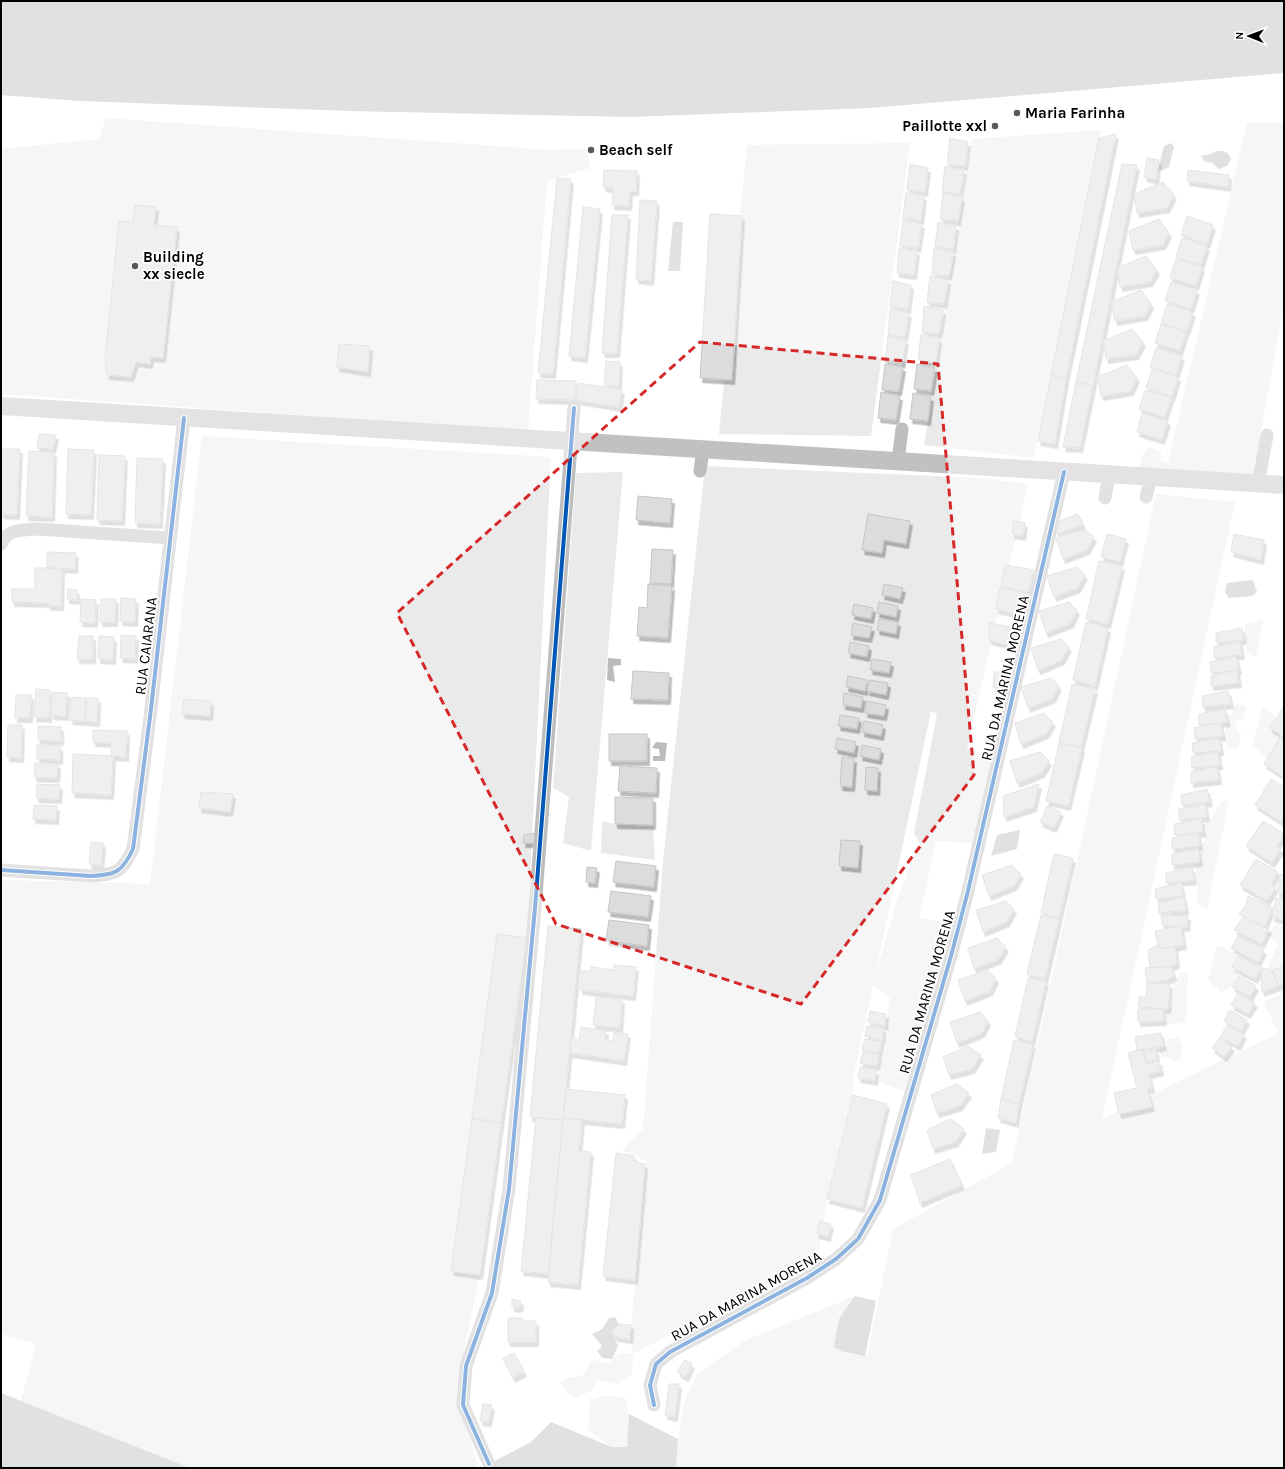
<svg xmlns="http://www.w3.org/2000/svg" width="1285" height="1469" font-family="Karla,sans-serif">
  <style>
    .green { fill: #eaeaea; fill-rule: evenodd }
    .water { fill: #bcbcbc }
    .building { fill: #dcdcdc; stroke: #c5c5c5; filter: url(#shadow) }
    .lines { fill: none; stroke-linecap: round; stroke-linejoin: round }
    .minor { stroke: #bebebe; stroke-width: 13 }
    .secondary { stroke: #c1c1c1; stroke-width: 18 }
    .cycleway-casing { stroke: #fff; stroke-width: 6 }
    .cycleway { stroke: #0057b8; stroke-width: 4 }
    .marked { fill: none; stroke: #d62828; stroke-width: 3; stroke-dasharray: 8 5; stroke-linejoin: round }
    .poi-dot { fill: #595959; stroke: #fff; stroke-width: 1.5 }
    .labels { text-anchor: middle; stroke-width: 3.5; stroke-linejoin: round; paint-order: stroke }
    .poi-label { font-size: 15px; font-weight: bold; fill: #000; stroke: #fff; text-anchor: start }
    .street-label { font-size: 15px; fill: #000; stroke: #fff }
  </style>
  <defs>
    <filter id="shadow"><feDropShadow dx="2.5" dy="4.5" stdDeviation="0" flood-color="#0004"/></filter>
  </defs>
  <rect width="100%" height="100%" fill="#fff"/>
  <!-- green -->
  <path class="green" d="M106,118L550,150L587,149L590,168L547,181L528,431L1,394V149L99,139Z
    M1284,122V306L1253,474L1138,471L1141,458L1148,447L1161,452V460L1168,463L1247,123Z
    M1101,130L1034,458L924,445L972,139Z
    M910,143L871,436L719,434L747,145Z
    M202,436L551,457L527,938L497,935L451,1270L480,1275L461,1364L460,1408L479,1468H190L21,1401L36,1344L1,1334L2,1233H1V880L150,884Z
    M705,466L980,478L1028,484L967,748L995,756L974,843L936,841L919,918L955,924L905,1091L878,1082L890,998L873,985L854,1074L853,1095L827,1199L818,1258L633,1354L632,1374L617,1384L598,1380L591,1391L576,1398L567,1393L565,1388L560,1382L568,1378L583,1375L592,1360L608,1363L620,1353L633,1354L630,1339L646,1161L622,1150L643,1129L663,861ZM931,711L937,714L914,833L921,846L913,856L896,904L875,976Z
    M623,472L591,851L563,843L569,797L553,788L576,473Z
    M1156,494L1235,502L1102,1119L1278,1033L1264,1002L1284,992V1468H676L678,1439L684,1402L697,1375L744,1341L855,1296L839,1319L844,1353L867,1356L893,1229L1012,1163Z
    M1263,620L1256,657L1247,653L1245,624Z
    M1235,704L1246,706L1243,719L1235,722L1236,729L1241,735L1238,749L1228,748L1223,736Z
    M1262,707L1277,718L1280,735V738L1267,759L1253,745Z
    M1228,801L1223,831L1207,909L1197,903V881L1195,867L1200,862L1198,849L1205,840L1202,827L1212,817L1221,802Z
    M602,821L615,824L653,825L655,860L601,853Z
    M1276,924L1284,926V965L1267,970L1278,943L1267,935Z
    M1217,945L1232,952L1235,956H1238L1232,967L1239,976L1232,987L1221,992L1208,980Z
    M1181,972L1189,974L1186,995L1188,1008L1185,1023L1167,1024L1166,1014C1172,1005 1175,996 1173,984Z
    M1178,1038L1183,1045L1180,1060L1173,1061L1167,1057H1162L1158,1050L1167,1047V1039Z
    M603,1396L625,1397L629,1414L627,1447H612L588,1430L590,1400Z"/>
  <!-- water -->
  <path class="water" d="M1,1H1284V73L870,108L630,117L351,111L80,101L1,95Z
    M1171,143L1174,147L1169,167L1163,170H1158L1164,146Z
    M1216,151H1222L1228,153L1231,159L1227,166L1219,169L1212,163L1205,162L1201,156L1211,154Z
    M673,222H683L680,271H668Z
    M1253,580L1257,592L1252,596L1229,598L1225,592L1227,583Z
    M608,658L621,659V665L613,666L615,682L607,680Z
    M656,742L667,743L665,761H653V756H660L659,749L652,748Z
    M1020,830L1017,849L991,856L997,835Z
    M986,1128L1000,1130L996,1152L982,1154Z
    M855,1296L876,1301L865,1356L844,1352L834,1347L839,1319Z
    M615,1317L619,1324L612,1331L618,1346L612,1359L602,1358L597,1351L602,1346L592,1334L602,1329L609,1318Z
    M1,1393L190,1468H1Z
    M629,1414L678,1439L676,1468H481L531,1442L551,1422L612,1447H627Z"/>
  <!-- building -->
  <path class="building" d="M1116,134L1066,379L1051,375L1099,138Z
    M950,138L968,142L965,166L947,164Z
    M1147,158L1159,160L1156,180L1144,177Z
    M910,164L928,168L925,192L907,190Z
    M1122,164L1137,165L1093,386L1076,382Z
    M945,166L964,170L960,194L942,192Z
    M604,170L637,171L636,191H630L629,206L612,205L613,188L603,187Z
    M1188,170L1229,175L1228,187L1187,181Z
    M557,178L571,179L553,374L538,373Z
    M1163,182L1174,195L1167,208L1137,213L1134,194Z
    M906,192L924,196L921,220L903,218Z
    M943,193L962,197L958,221L940,219Z
    M640,200L657,201L651,281L636,279Z
    M135,205L156,207L154,225L177,227L163,358L151,357L150,364L136,362L131,377L107,375L105,360L119,221L133,222Z
    M583,207L600,209L585,358L569,356Z
    M710,214L742,216L732,380L700,378Z
    M612,215H628L617,353H602Z
    M1187,216L1213,225L1207,244L1181,235Z
    M1159,219L1169,233L1163,245L1133,250L1129,231Z
    M903,220L922,224L918,248L900,246Z
    M938,222L956,226L953,249L935,247Z
    M1182,238L1207,246L1201,265L1176,257Z
    M899,248L917,251L914,275L897,273Z
    M934,248L953,252L949,276L932,274Z
    M1146,256L1157,270L1150,282L1120,287L1117,268Z
    M1176,259L1202,267L1196,286L1170,278Z
    M930,276L948,280L944,304L927,302Z
    M893,281L911,285L908,309L890,307Z
    M1171,282L1197,290L1191,309L1165,301Z
    M1141,290L1151,304L1145,316L1115,321L1111,302Z
    M1167,304L1193,312L1187,331L1161,323Z
    M924,306L943,310L939,334L922,332Z
    M890,309L909,313L905,337L888,335Z
    M1161,324L1186,332L1180,351L1155,343Z
    M1132,329L1143,342L1136,355L1106,359L1103,341Z
    M921,334L939,338L936,362L918,360Z
    M888,336L906,340L902,364L885,362Z
    M339,344L370,346L368,372L337,367Z
    M1156,348L1182,356L1176,375L1150,367Z
    M606,361L620,362L619,386L604,385Z
    M885,364L903,367L899,391L882,390Z
    M917,364L935,368L931,391L914,389Z
    M1127,365L1137,378L1131,391L1101,396L1097,377Z
    M1152,369L1178,377L1172,397L1146,388Z
    M1051,375L1066,379L1055,444L1038,441Z
    M537,380L576,381V400L536,399Z
    M1076,382L1093,386L1080,448L1063,447Z
    M579,383L622,390L619,407L576,400Z
    M1145,390L1171,398L1165,417L1139,409Z
    M881,392L900,396L896,420L878,418Z
    M913,393L931,397L928,421L910,419Z
    M1142,413L1168,421L1162,440L1137,432Z
    M39,434L56,435L53,449L37,448Z
    M1,449H20L17,515L1,514Z
    M68,449L94,450L91,515L66,514Z
    M29,451L54,452L52,517L26,516Z
    M99,455L125,456L122,521L97,520Z
    M137,458L163,459L160,524L135,523Z
    M638,496L672,499L670,523L636,520Z
    M868,514L910,521L906,544L884,540L882,553L862,550Z
    M1078,514L1083,525L1057,534L1053,523Z
    M1014,521L1025,523L1023,536L1012,534Z
    M1085,529L1094,537L1087,550L1063,559L1056,538Z
    M1107,534L1126,539L1120,562L1101,557Z
    M1234,534L1264,540L1261,560L1231,552Z
    M652,549L673,550L671,584L650,583Z
    M47,552L76,553L75,569L47,568Z
    M1099,561L1122,566L1108,624L1086,619Z
    M1005,565L1034,570L1028,593L1001,586Z
    M1077,567L1085,575L1078,588L1054,597L1047,576Z
    M35,568H62L61,606H48L49,603L12,602V589H35Z
    M648,584L672,586L668,638L637,636L639,607L647,608Z
    M884,584L903,588L900,599L882,595Z
    M1000,588L1028,593L1024,616L996,609Z
    M68,589L77,590V600L67,599Z
    M121,598L136,599L135,622L120,621Z
    M81,599L96,600L95,623L80,622Z
    M101,599H116L115,622H100Z
    M879,602L898,606L896,617L877,613Z
    M1069,602L1077,610L1071,623L1046,633L1039,611Z
    M854,604L873,608L871,619L852,615Z
    M879,619L898,622L896,634L877,630Z
    M1086,622L1108,628L1095,686L1073,680Z
    M853,623L872,627L869,638L851,635Z
    M989,623L1018,628L1013,646L989,640Z
    M1242,628L1244,640L1216,643V633Z
    M121,635L136,636L135,659L120,658Z
    M79,636H93V659H77Z
    M99,636L114,637L113,660L98,659Z
    M1061,639L1069,647L1062,660L1038,670L1031,648Z
    M850,642L869,646L867,657L848,653Z
    M1240,642L1242,655L1214,658V647Z
    M1236,657L1239,670L1211,673L1210,662Z
    M872,659L891,662L889,673L870,670Z
    M1237,670L1239,683L1211,686V676Z
    M633,671L669,673L668,700L631,699Z
    M994,672H1007L1009,681L1005,691L993,687Z
    M848,676L867,680L865,691L846,687Z
    M1051,678L1059,686L1053,698L1028,708L1021,687Z
    M869,680L888,683L886,695L867,691Z
    M1072,684L1095,689L1081,747L1059,742Z
    M36,689L50,690L49,718L34,717Z
    M1228,691L1231,704L1203,707L1202,696Z
    M52,692L67,693L66,716L51,715Z
    M844,693L863,697L861,708L843,705Z
    M16,695H31L30,718H15Z
    M71,697L86,698L85,721L70,720Z
    M86,698H98L97,722L85,721Z
    M184,699L211,701L210,716L182,714Z
    M867,701L886,705L884,716L865,713Z
    M1284,706V737L1270,728Z
    M1225,709L1227,722L1199,725V714Z
    M1044,713L1053,722L1046,734L1021,744L1015,723Z
    M840,715L859,718L857,729L838,726Z
    M864,721L883,725L881,736L862,732Z
    M1220,723L1223,736L1195,739L1194,728Z
    M8,725H22L21,758L7,757Z
    M38,726L61,727V741L38,740Z
    M93,730L127,731L126,757L111,756V743L93,742Z
    M609,734H647V761H609Z
    M837,738L856,742L854,753L835,749Z
    M1219,738L1221,751L1193,753L1192,743Z
    M1280,738L1284,741V777L1264,764Z
    M1059,743L1082,748L1068,806L1046,801Z
    M37,745L60,746V760L37,759Z
    M862,745L881,749L879,760L860,756Z
    M1040,752L1049,761L1042,773L1017,783L1010,761Z
    M1218,752L1220,765L1192,768L1191,757Z
    M73,754L113,756L111,795L72,793Z
    M842,757L854,758L852,787L840,786Z
    M35,763L58,764L57,778L34,777Z
    M620,766L657,768L656,793L618,791Z
    M866,767L878,768L877,791L865,790Z
    M1217,767L1219,780L1191,783V772Z
    M1271,779L1284,787V818L1281,822L1255,805Z
    M37,784L60,785L59,799L36,798Z
    M1039,784L1034,807L1004,817L1003,796Z
    M1207,789L1210,802L1182,805L1181,795Z
    M201,792L233,794L230,812L199,808Z
    M615,797L653,798V825L615,824Z
    M1205,804L1207,817L1179,820V809Z
    M34,805L57,806L56,820L33,819Z
    M1047,806L1061,812L1054,828L1040,822Z
    M1201,819L1203,832L1175,835L1174,824Z
    M1263,821L1284,834L1277,846L1281,849L1272,863L1246,846Z
    M537,833L535,843H523L524,835Z
    M1198,833L1200,846L1172,849V838Z
    M841,840L860,841L858,868L839,866Z
    M91,842L103,843L101,865L89,864Z
    M1198,849L1200,862L1172,865V854Z
    M1054,854L1073,858L1059,918L1041,913Z
    M1256,859L1278,872L1271,884L1276,887L1267,901L1240,885Z
    M616,861L656,866L654,887L613,882Z
    M1012,865L1021,874L1014,886L989,896L982,875Z
    M587,867L597,868L595,883L586,882Z
    M1192,868L1194,880L1166,883V873Z
    M1280,874L1284,875V894L1277,893Z
    M1181,883L1183,896L1156,899L1155,889Z
    M611,891L651,896L648,917L608,912Z
    M1248,896L1273,908L1264,927L1239,914L1245,907Z
    M1184,897L1186,910L1159,913L1158,903Z
    M1276,898L1284,900V920L1272,917Z
    M1006,901L1014,909L1007,922L983,932L976,910Z
    M1041,915L1059,919L1045,979L1027,974Z
    M1162,915L1188,916L1187,927L1162,925Z
    M1243,917L1269,929L1262,944L1234,930Z
    M609,920L649,925L647,946L606,941Z
    M548,926L581,929L563,1120L530,1117Z
    M1181,926L1184,945L1159,949L1155,931Z
    M497,934L527,938L501,1123L472,1118Z
    M1238,936L1264,950L1258,962L1231,948Z
    M997,938L1006,947L999,959L974,969L968,948Z
    M1158,945L1159,949L1175,946L1177,964L1161,968L1150,967L1148,950Z
    M1238,956L1262,968L1255,979L1232,967Z
    M614,965L636,967L633,996L580,990L582,970L591,971V967L613,970Z
    M1171,966L1174,976L1165,981L1147,983L1145,968L1150,967L1161,968Z
    M1284,966V984L1278,986L1272,970Z
    M1262,968L1272,970L1278,986L1262,992L1261,986Z
    M988,970L996,979L990,991L965,1001L958,980Z
    M1239,976L1256,986L1250,997L1232,987Z
    M1028,978L1046,981L1032,1042L1015,1036Z
    M1147,983L1170,984L1168,1009L1138,1007L1139,996L1146,997Z
    M1238,993L1255,1003L1248,1014L1231,1005Z
    M596,997L622,999L620,1028L593,1025Z
    M1138,1009H1163L1164,1021L1138,1022Z
    M1230,1010L1247,1020L1241,1031L1224,1021Z
    M870,1011L886,1014L885,1026L868,1022Z
    M980,1012L988,1021L982,1033L957,1043L950,1022Z
    M1227,1025L1244,1034L1238,1046L1223,1038H1220Z
    M867,1026L883,1028L882,1040L865,1036Z
    M581,1027L606,1031L605,1040L613,1041L614,1032L628,1034L624,1061L570,1053L571,1039L579,1040Z
    M1161,1033L1164,1046L1137,1051L1135,1037Z
    M1220,1038L1232,1047L1224,1057L1212,1048Z
    M865,1039L881,1041L879,1053L862,1050Z
    M1014,1040L1033,1044L1019,1104L1001,1099Z
    M968,1046L981,1055L972,1069L949,1075L943,1057Z
    M1142,1049L1146,1064L1159,1061L1161,1071L1149,1074L1152,1088L1147,1089L1152,1107L1119,1114L1114,1093L1137,1088L1128,1053Z
    M1156,1050L1157,1060L1146,1061L1145,1051Z
    M863,1052L879,1054L877,1066L860,1063Z
    M860,1067L876,1070L875,1081L858,1078Z
    M956,1084L969,1093L960,1106L937,1113L931,1095Z
    M566,1089L625,1095L622,1124L563,1118Z
    M853,1095L887,1104L862,1208L827,1199Z
    M1001,1099L1019,1104L1016,1123L998,1118Z
    M472,1118L501,1123L480,1275L451,1271Z
    M536,1118L563,1120L548,1274L521,1271Z
    M563,1118L582,1120L579,1151L591,1152L578,1285L548,1282Z
    M951,1119L964,1129L956,1142L933,1149L927,1130Z
    M616,1153L634,1156L635,1161L645,1164L635,1280L603,1276Z
    M950,1159L962,1185L920,1203L911,1175Z
    M819,1221L831,1224L828,1237L817,1234Z
    M512,1299L521,1301L520,1308L512,1307Z
    M508,1318H522V1321H536V1342H508Z
    M619,1324L631,1325L630,1339L615,1337L612,1331Z
    M514,1353L524,1372L513,1378L503,1359Z
    M685,1360L692,1364L686,1377L681,1375L677,1371Z
    M669,1384H679L675,1417L665,1415Z
    M483,1404L492,1405L489,1422L480,1421Z"/>
  <g class="lines">
    <!-- minor -->
    <path class="minor" d="M898,461L902,429
      M700,471L703,450
      M1258,484L1267,435
      M1146,497L1151,478
      M1105,498L1109,475
      M1,544C7,529 23,530 37,529L170,538
      M1,870L91,876C116,875 122,872 133,849L151,709L184,418
      M654,1405L650,1385L656,1364L670,1352L807,1278L836,1259L858,1239L880,1200L951,956L968,891L1064,472
      M489,1464L463,1405L466,1366L492,1293L509,1189L535,908L574,408"/>
    <!-- secondary -->
    <path class="secondary" d="M1,406L1284,485"/>
    <defs>
      <path id="cycleway" d="M1,870L91,876C116,875 122,872 133,849L151,709L184,418
        M654,1405L650,1385L656,1364L670,1352L807,1278L836,1259L858,1239L880,1200L951,956L968,891L1064,472
        M489,1464L463,1405L466,1366L492,1293L509,1189L535,908L574,408"/>
    </defs>
    <!-- cycleway casing -->
    <use href="#cycleway" class="cycleway-casing"/>
    <!-- cycleway -->
    <use href="#cycleway" class="cycleway"/>
  </g>
  <!-- marked area -->
  <path d="M0 0H1285V1469H0ZM700,342L938,364L974,775L801,1004L556,924L397,613Z" fill="#fff" fill-opacity=".55" fill-rule="evenodd"/>
  <path class="marked" d="M700,342L938,364L974,775L801,1004L556,924L397,613Z"/>
  <!-- markers -->
  <g class="poi-dot">
    <circle cx="1017" cy="113" r="4"/>
    <circle cx="995" cy="126" r="4"/>
    <circle cx="591" cy="150" r="4"/>
    <circle cx="135" cy="266" r="4"/>
  </g>
  <g class="labels">
    <!-- poi labels -->
    <g class="poi-label">
      <text x="1025" y="118">Maria Farinha</text>
      <text x="987" y="131" text-anchor="end">Paillotte xxl</text>
      <text x="599" y="155">Beach self</text>
      <text x="143" y="262">Building<tspan x="143" dy="17">xx siecle</tspan></text>
    </g>
    <!-- street labels -->
    <g class="street-label">
      <text transform="translate(146 646) rotate(-83)" y="5">RUA CAIARANA</text>
      <text transform="translate(1005 678) rotate(-77)" y="5">RUA DA MARINA MORENA</text>
      <text transform="translate(927 992) rotate(-74)" y="5">RUA DA MARINA MORENA</text>
      <text transform="translate(746 1296) rotate(-29)" y="5">RUA DA MARINA MORENA</text>
    </g>
  </g>
  <!-- border -->
  <rect width="1285" height="1469" fill="none" stroke="#000000" stroke-width="4"/>
  <!-- north arrow -->
  <g transform="translate(1249 36) rotate(271)" stroke="#ffffff" stroke-width="3" paint-order="stroke">
  <path d="M0-3L7 15L0 10L-7 15Z" fill="#000000"/>
  <text y="-6" font-size="11" font-weight="bold" text-anchor="middle" fill="#000000">N</text>
  </g>
</svg>
